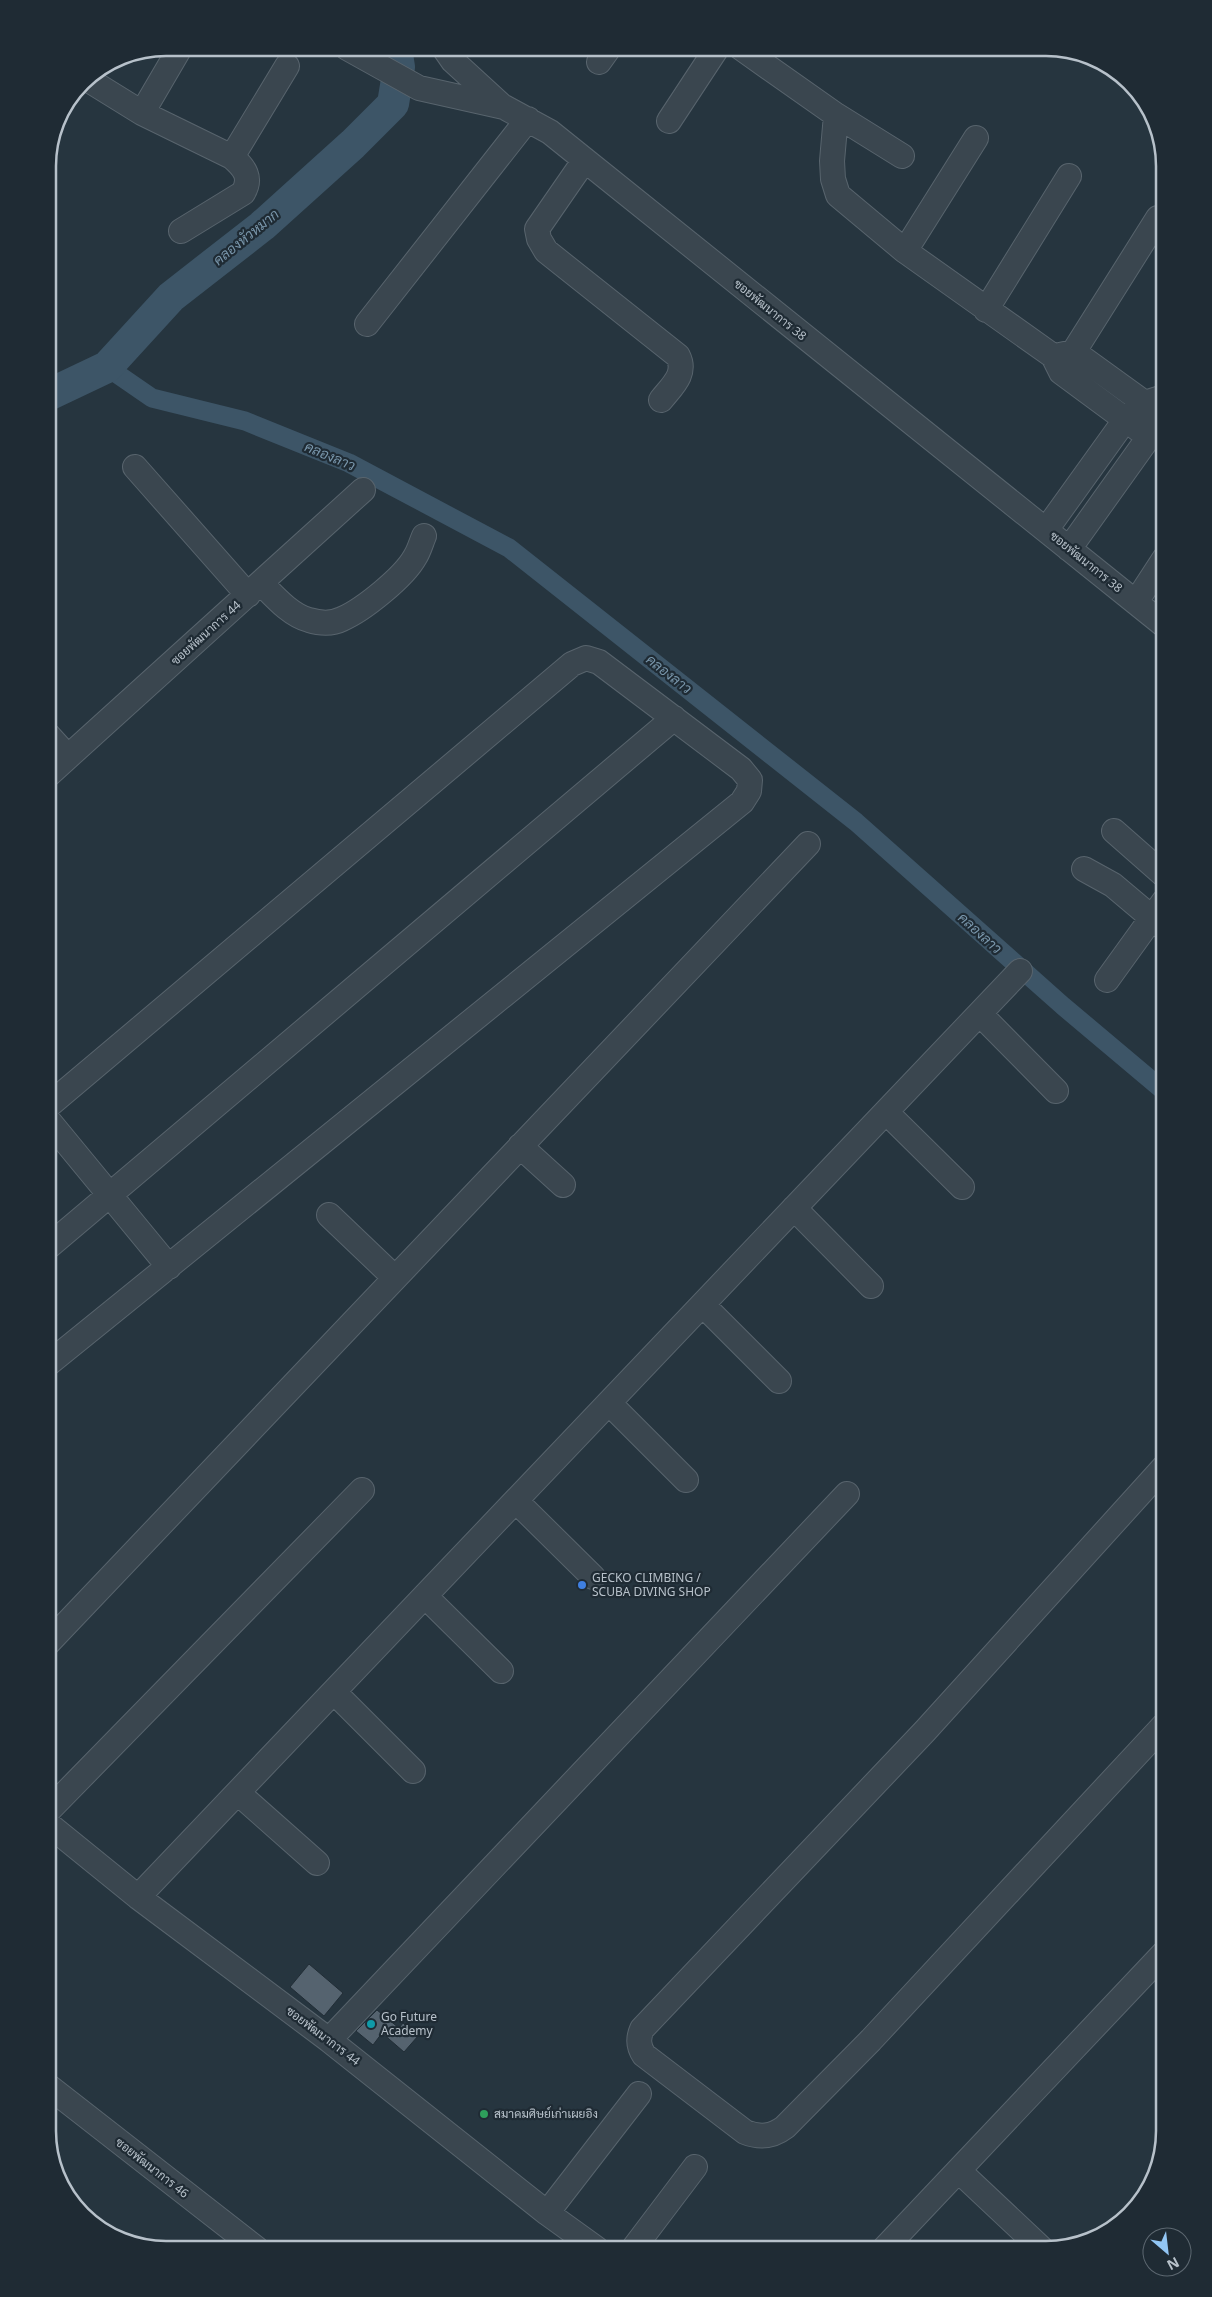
<svg xmlns="http://www.w3.org/2000/svg" width="1212" height="2297" font-family="'Noto Sans',Sarabun,sans-serif">
  <style>
    .lines { fill: none; stroke-linecap: round; stroke-linejoin: round }
    .canal { stroke: #3d5567; stroke-width: 19 }
    .river { stroke: #3d5567; stroke-width: 32 }
    .building { fill: #55636f; stroke: #212d36 }
    .minor-casing { stroke: #58646d; stroke-width: 26 }
    .minor { stroke: #3a464f; stroke-width: 24 }
    .shop-dot { fill: #3f7fe0; stroke: #1f2b34; stroke-width: 2 }
    .culture-dot { fill: #0f9aa8; stroke: #1f2b34; stroke-width: 2 }
    .leisure-dot { fill: #2e9e5b; stroke: #1f2b34; stroke-width: 2 }
    .labels { text-anchor: middle; stroke-width: 4.5; stroke-linejoin: round; paint-order: stroke }
    .street-label { font-size: 12px; fill: #b7c1ca; stroke: #1f2b34 }
    .poi-label { font-size: 12px; fill: #b7c1ca; stroke: #1f2b34; text-anchor: start }
    .water-label { font-size: 14px; font-style: italic; fill: #7996ab; stroke: #1f2b34 }
    .rim { fill: none; stroke: #b7c1ca; stroke-width: 2.5 }
  </style>
  <rect width="100%" height="100%" fill="#26353f"/>
  <g class="lines">
    <!-- canal -->
    <path class="canal" d="M107,367L152,398L245,421L349,463L509,548L856,822L1063,1006L1164,1091"/>
    <!-- river -->
    <path class="river" d="M48,395L107,367L171,297L262,226L353,144L393,104L399,67L396,48"/>
  </g>
  <!-- building -->
  <path class="building" d="M309,1964L343,1993L324,2016L290,1987Z
    M377,2010L399,2028L403,2023L418,2036L404,2052L382,2033L373,2045L356,2031Z"/>
  <g class="lines">
    <defs>
      <path id="minor" d="M347,48L419,88L504,107L550,132L1164,625
        M444,48L453,61L501,105
        M741,48L836,115L832,161L833,179L838,195L905,251L1053,356L1061,372L1149,437
        M599,62L609,48
        M87,79L142,113L232,157C245,168 252,178 243,193L181,231
        M142,113L180,48
        M836,115L902,156
        M669,121L717,48
        M232,157L287,66
        M584,161L537,229L539,239L546,251L678,356C687,374 672,386 661,400
        M905,251L976,138
        M986,310L1069,176
        M367,324L528,119
        M1060,355L1074,352L1157,412
        M1061,372L1158,218
        M135,467L248,595
        M1046,530L1125,420L1145,403L1164,397
        M1069,549L1149,437L1164,409
        M261,583C274,596 290,615 309,620C319,623 332,624 342,619C363,610 404,577 415,557C419,551 421,543 424,536
        M1136,602L1164,559
        M48,735L68,757
        M48,775L363,490
        M1114,831L1164,875
        M1084,869L1113,885L1164,928
        M1107,980L1164,901
        M980,1014L1056,1091
        M886,1112L962,1187
        M48,1120L169,1267
        M520,1146L563,1185
        M794,1208L871,1286
        M329,1215L395,1278
        M48,1247L674,718
        M703,1305L779,1381
        M48,1364L742,802L749,791L750,780L741,769L599,662L586,658L572,664L48,1106
        M609,1403L686,1480
        M516,1501L593,1577
        M425,1596L501,1671
        M48,1643L808,844
        M334,1692L413,1771
        M1164,1725L871,2040L785,2127C772,2137 760,2138 745,2132L644,2055C638,2046 638,2038 642,2029L925,1731L1164,1467
        M238,1793L317,1863
        M48,1811L362,1490
        M48,1824L138,1897L329,2040L547,2213L597,2249
        M138,1897L1020,971
        M329,2040L847,1494
        M48,2086L257,2249
        M959,2171L1042,2249
        M547,2213L639,2094
        M633,2249L695,2167
        M884,2249L1164,1953"/>
    </defs>
    <!-- minor casing -->
    <use href="#minor" class="minor-casing"/>
    <!-- minor -->
    <use href="#minor" class="minor"/>
  </g>
  <!-- markers -->
  <circle class="shop-dot" cx="582" cy="1585" r="5"/>
  <circle class="culture-dot" cx="371" cy="2024" r="5"/>
  <circle class="leisure-dot" cx="484" cy="2114" r="5"/>
  <g class="labels">
    <!-- street labels -->
    <g class="street-label">
      <text transform="translate(770 310) rotate(39)" y="4">ซอยพัฒนาการ 38</text>
      <text transform="translate(1086 562) rotate(39)" y="4">ซอยพัฒนาการ 38</text>
      <text transform="translate(206 633) rotate(-42)" y="4">ซอยพัฒนาการ 44</text>
      <text transform="translate(323 2036) rotate(37)" y="4">ซอยพัฒนาการ 44</text>
      <text transform="translate(152 2168) rotate(38)" y="4">ซอยพัฒนาการ 46</text>
    </g>
    <!-- poi labels -->
    <g class="poi-label">
      <text x="592" y="1582">GECKO CLIMBING /<tspan x="592" dy="14">SCUBA DIVING SHOP</tspan></text>
      <text x="381" y="2021">Go Future<tspan x="381" dy="14">Academy</tspan></text>
      <text x="494" y="2118">สมาคมศิษย์เก่าเผยอิง</text>
    </g>
    <!-- water labels -->
    <g class="water-label">
      <text transform="translate(246 237) rotate(-39)" y="5">คลองหัวหมาก</text>
      <text transform="translate(330 456) rotate(23)" y="5">คลองลาว</text>
      <text transform="translate(669 674) rotate(38)" y="5">คลองลาว</text>
      <text transform="translate(980 933) rotate(42)" y="5">คลองลาว</text>
    </g>
  </g>
  <!-- crop -->
  <path d="M0 0H1212V2297H0ZM166 56H1046A110 110 0 0 1 1156 166V2131A110 110 0 0 1 1046 2241H166A110 110 0 0 1 56 2131V166A110 110 0 0 1 166 56Z" fill="#1f2b34" fill-rule="evenodd"/>
  <path class="rim" d="M166 56H1046A110 110 0 0 1 1156 166V2131A110 110 0 0 1 1046 2241H166A110 110 0 0 1 56 2131V166A110 110 0 0 1 166 56Z"/>
  <!-- north arrow -->
  <g transform="translate(1167 2252) rotate(152)"><circle r="24" fill="#1f2b34" stroke="#5c6770"/>
  <path d="M0-4L9 19L0 12L-9 19Z" fill="#92c6f4"/>
  <text y="-8" font-size="14" font-weight="bold" text-anchor="middle" fill="#b7c1ca">N</text>
  </g>
</svg>
